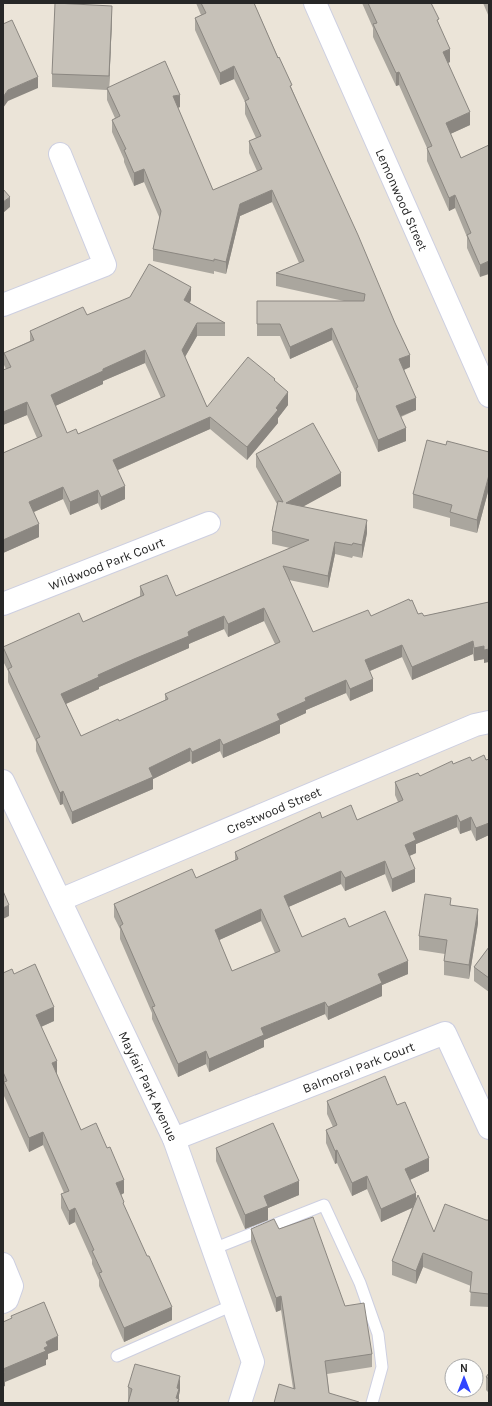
<svg xmlns="http://www.w3.org/2000/svg" width="492" height="1406" font-family="Karla,sans-serif">
  <style>
    .lines { fill: none; stroke-linecap: round; stroke-linejoin: round }
    .lane-casing { stroke: #cdcfe1; stroke-width: 13 }
    .street-casing { stroke: #cdcfe1; stroke-width: 24 }
    .lane { stroke: #fff; stroke-width: 11 }
    .street { stroke: #fff; stroke-width: 22 }
    .wall { fill: #aaa69e; fill-rule: evenodd }
    .shaded-wall { fill: #8b8781 }
    .building { fill: #c6c1b8; stroke: #8b8781; fill-rule: evenodd }
    .labels { text-anchor: middle; stroke-width: 4; stroke-linejoin: round; paint-order: stroke }
    .street-label { font-size: 13px; fill: #272727; stroke: #fff }
  </style>
  <rect width="100%" height="100%" fill="#ebe4d8"/>
  <g class="lines">
    <defs>
      <path id="lane" d="M213,1249L324,1205L360,1283L378,1334L382,1367L372,1403
        M117,1356L233,1305"/>
      <g id="street">
        <path id="s1" d="M315,3L489,396"/>
        <path d="M3,305L105,265L60,154"/>
        <path id="s2" d="M3,604L209,523"/>
        <path id="s3" d="M3,781L174,1139L253,1362L240,1403"/>
        <path id="s4" d="M60,900L475,725L489,722"/>
        <path id="s5" d="M174,1139L445,1033L489,1128"/>
        <path d="M3,1264L12,1286L7,1300L3,1302"/>
      </g>
    </defs>
    <!-- lane casing -->
    <use href="#lane" class="lane-casing"/>
    <!-- street casing -->
    <use href="#street" class="street-casing"/>
    <!-- lane -->
    <use href="#lane" class="lane"/>
    <!-- street -->
    <use href="#street" class="street"/>
  </g>
  <!-- wall -->
  <path class="wall" d="M196,3H254L292,89L410,367L404,370L416,410L401,417L406,441L378,452L356,400V393L332,340L290,359L280,336H257V301H344L276,286V273L299,263L272,202L240,216L226,274L214,271V274L153,261V249L160,219L144,182L134,186L124,162V159L112,132V120L115,118L107,100V90L52,87V74L112,19L109,87L180,107L178,108L213,190L257,171L249,153V141L256,138L245,114V102L234,79L220,85L195,30V18L201,15Z
    M362,3H431L439,25L450,62L448,63L470,125L450,134L461,158L489,145L480,277L467,248V237L455,208L449,211L427,161V148L399,85L396,86L373,37V28Z
    M483,3H489V17Z
    M191,300L190,303L225,323V336H197L185,357L207,407L275,382L288,405L278,418V423L247,460L210,429L118,470L125,499L101,510L98,503L70,515L63,499L34,512L39,537L3,553V453L37,438L27,415L3,425V370L6,369L4,365V353L30,341V331L87,315ZM145,363L161,398L78,434L67,433L55,406L103,384V381Z
    M446,445L489,452V488L477,533L450,526V518L413,508V494Z
    M256,454L341,486L303,506L367,533L362,558L353,556L352,558L335,554L328,588L289,580L313,632L371,616L418,614L424,616L489,602L484,663V659L474,661L473,654L412,680L402,657L370,671L373,691L350,701L346,693L306,710V713L280,725V733L223,758L220,751L192,764L190,761L153,779V789L72,824L63,804L60,805L36,751V742L8,682V671L3,661V647L83,622L140,596V586L176,596L290,548L272,544V531L277,504L256,467ZM264,621L275,644L165,694V700L119,721L81,736L66,704L99,689V687L134,672L189,648V644L191,643L224,629L228,637Z
    M489,759V835L476,841L471,830L460,834L457,827L416,844V853L409,856L415,882L392,892L385,874L345,891L341,884L288,907L302,937L349,927L408,974L382,985V996L328,1020L325,1014L264,1040V1047L209,1072L206,1064L178,1077L152,1019V1013L120,939V929L114,917V904L196,878L235,860V852L322,818L357,820L398,802L395,795V782L420,776L453,764L472,761L486,760ZM261,921L275,953L232,971L219,940Z
    M451,905L478,923L469,979L444,975V961L445,954L419,950V936Z
    M489,947V992L474,981V967Z
    M3,973L14,974L54,1021L41,1027L57,1075L81,1130L124,1193L121,1195L124,1207L172,1320L124,1342L99,1286V1280L92,1264V1260L75,1222L69,1225L61,1208V1194L64,1193L43,1145L29,1152L4,1096V1088L3,1086Z
    M327,1101L397,1105L429,1171L410,1180L416,1198L434,1232L486,1220H489V1307L470,1306L471,1286L423,1267L416,1284L392,1275V1261L412,1208L381,1222L367,1189L352,1196L337,1163L335,1164L326,1143V1130L333,1127L327,1114Z
    M216,1148L299,1195L268,1208V1220L245,1229L216,1161Z
    M251,1229H279L345,1306L372,1354V1367L327,1374L329,1393L293,1388L281,1310L276,1312L251,1242Z
    M489,1373V1393L486,1390V1377Z
    M128,1387L180,1390L179,1395V1403H128L129,1401H128Z"/>
  <!-- shaded-wall -->
  <path class="shaded-wall" d="M112,6V19L109,90V76Z
    M450,49V62L443,65V52Z
    M234,66V79L220,85V73Z
    M399,72V85L396,86V73Z
    M38,77V88L8,101L3,108V97L8,90Z
    M180,95V107L173,109V96Z
    M470,112V125L446,136V123Z
    M144,169V182L134,186V173Z
    M272,190V202L240,216L226,274V262L240,204Z
    M455,195V208L449,211V198Z
    M10,197V207L3,213V202Z
    M489,261V274L480,277V265Z
    M191,287V300L184,313V300Z
    M197,323V336L182,362V350Z
    M332,328V340L290,359V347Z
    M145,350V363L103,381V384L51,408V395L103,369Z
    M410,355V367L399,372V359Z
    M288,392V405L278,418V423L247,460V447L276,408Z
    M416,398V410L396,418V406Z
    M27,402V415L3,425V412Z
    M210,417V429L113,472V460Z
    M406,428V441L378,452V440Z
    M341,473V486L286,516V503Z
    M489,475V488L477,533V520Z
    M125,486V499L101,510V497Z
    M63,487V499L29,514V502Z
    M98,490V503L70,515V502Z
    M367,520V533L362,558V545Z
    M39,524V537L3,553V540Z
    M335,542V554L328,588V576Z
    M264,608V621L228,637V624Z
    M224,616V629L191,643L189,644V648L134,672L99,687V689L61,706V694L98,675L188,632L191,630Z
    M473,641V654L412,680V667Z
    M402,645V657L365,673V660Z
    M484,646V659L474,661V648Z
    M489,649V662L484,663V650Z
    M373,679V691L350,701V689Z
    M346,680V693L306,710V713L280,725V733L223,758V745L305,698Z
    M220,739V751L192,764V752Z
    M190,748V761L153,779V789L72,824V812L149,768Z
    M63,791V804L60,805V793Z
    M457,815V827L416,844V853L405,858V845L413,833Z
    M471,817V830L460,834V822Z
    M489,823V835L476,841V828Z
    M385,861V874L345,891V878Z
    M415,869V882L392,892V879Z
    M341,871V884L284,909V896Z
    M9,905V916L3,919V908Z
    M261,909V921L215,942V930Z
    M478,909V923L469,979V965Z
    M408,961V974L382,985V996L328,1020V1007L378,974Z
    M325,1002V1014L264,1040V1047L209,1072V1059L261,1028Z
    M54,1007V1021L36,1029V1015Z
    M206,1051V1064L178,1077V1064Z
    M57,1061V1075L52,1077V1063Z
    M43,1132V1145L29,1152V1138Z
    M337,1150V1163L335,1164V1151Z
    M429,1158V1171L405,1182V1169Z
    M367,1176V1189L352,1196V1183Z
    M124,1180V1193L116,1197V1183Z
    M299,1181V1195L268,1208V1220L245,1229V1215L264,1196Z
    M416,1193V1206L381,1222V1209Z
    M75,1208V1222L69,1225V1211Z
    M423,1253V1267L416,1284V1271Z
    M281,1296V1310L276,1312V1298Z
    M172,1307V1320L124,1342V1328Z
    M58,1336V1350L48,1354V1359L46,1360V1365L5,1382V1386L3,1387V1369L44,1348L46,1342Z
    M180,1376V1390L179,1395V1403H176L177,1388Z"/>
  <!-- building -->
  <path class="building" d="M55,3L112,6L109,76L52,74Z
    M201,3H254L278,58L279,57L292,85L290,86L358,235L395,323L410,355L399,359L416,398L396,406L406,428L378,440L356,388L358,387L332,328L290,347L280,324H257V301H364L365,294L276,273L304,261L272,190L240,204L226,262L214,259V261L153,249L161,211L144,169L134,173L124,150L126,149L112,120L120,116L107,88L165,61L180,95L173,96L213,190L262,169L249,141L261,136L245,101L249,99L234,66L220,73L195,18L206,13Z
    M368,3H431L439,19L437,20L450,49L443,52L470,112L446,123L461,158L489,145V261L480,265L467,235L471,233L455,195L449,198L427,148L432,146L399,72L396,73L373,24L377,23Z
    M12,20L38,77L8,90L3,97V24Z
    M3,189L10,197L3,202Z
    M149,264L191,287L184,300L225,323H197L182,350L207,407L248,357L275,379L274,380L288,392L276,408L278,410L247,447L210,417L113,460L125,486L101,497L98,490L70,502L63,487L29,502L39,524L3,540V453L42,436L27,402L3,412V370L11,367L4,353L34,340L30,331L83,307L87,315L130,297ZM145,350L165,396L78,434L76,429L67,433L51,395L103,371V369Z
    M313,423L341,473L286,503L367,520L362,545L353,543L352,545L335,542L328,576L283,566L313,632L368,610L371,616L409,599L410,601L412,600L418,614L422,613L424,616L489,602V649L484,650V646L474,648L473,641L412,667L402,645L365,660L373,679L350,689L346,680L305,698L306,701L277,714L280,720L223,745L220,739L192,752L190,748L149,768L153,777L72,812L63,791L60,793L36,739L40,737L8,669L12,667L3,647L79,613L83,622L144,595L140,586L167,575L176,596L309,540L272,531L278,501L283,502L256,454ZM264,608L280,642L165,694L168,699L119,721L118,719L81,736L61,694L99,677L98,675L134,659L189,636L188,632L191,630L224,616L228,624Z
    M427,440L446,445L447,441L489,452V475L477,520L450,512L452,505L413,494Z
    M484,755L486,760L489,759V823L476,828L471,817L460,822L457,815L413,833L416,840L405,845L415,869L392,879L385,861L345,878L341,871L284,896L302,937L345,918L349,927L385,911L408,961L378,974L382,983L328,1007L325,1002L261,1028L264,1035L209,1059L206,1051L178,1064L152,1007L155,1006L120,926L123,924L114,904L192,869L196,878L238,859L235,852L320,812L322,818L351,805L357,820L403,800L395,782L418,773L420,776L452,761L453,764L470,757L472,761ZM261,909L280,951L232,971L215,930Z
    M3,891L9,905L3,908Z
    M425,894L451,898L450,905L478,909L469,965L444,961L447,940L419,936Z
    M489,947V978L474,967Z
    M35,964L54,1007L36,1015L57,1061L52,1063L81,1130L96,1123L107,1148L110,1147L124,1180L116,1183L124,1202L123,1203L147,1256H149L172,1307L124,1328L99,1273L102,1272L92,1251L94,1250L75,1208L69,1211L61,1194L69,1191L43,1132L29,1138L4,1082L7,1081L3,1072V973L12,969L14,974Z
    M385,1076L397,1105L405,1102L429,1158L405,1169L416,1193L381,1209L367,1176L352,1183L337,1150L335,1151L326,1130L337,1125L327,1101Z
    M273,1123L299,1181L264,1196L268,1206L245,1215L216,1148Z
    M418,1195L434,1232L445,1204L486,1220H489V1294L470,1292L472,1272L423,1253L416,1271L392,1261Z
    M313,1217L345,1306L364,1303L372,1354L325,1361L329,1393L359,1402L358,1403H274L279,1384L295,1389L281,1296L276,1298L251,1229L274,1219L279,1229Z
    M44,1302L58,1336L46,1342L48,1346L44,1348L46,1351L3,1369L5,1373H3V1322L12,1318L11,1316Z
    M135,1364L180,1376L177,1388L179,1389L176,1398L179,1399L177,1403H128L132,1389L128,1387Z
    M489,1373V1379L486,1377Z"/>
  <g class="labels">
    <!-- street labels -->
    <g class="street-label">
      <text dy="5" stroke="none"><textPath href="#s1" startOffset="215">Lemonwood Street</textPath></text>
      <text dy="5" stroke="none"><textPath href="#s2" startOffset="111">Wildwood Park Court</textPath></text>
      <text dy="5" stroke="none"><textPath href="#s4" startOffset="232">Crestwood Street</textPath></text>
      <text dy="5" stroke="none"><textPath href="#s5" startOffset="198">Balmoral Park Court</textPath></text>
      <text dy="5" stroke="none"><textPath href="#s3" startOffset="338">Mayfair Park Avenue</textPath></text>
    </g>
  </g>
  <!-- border -->
  <rect width="492" height="1406" fill="none" stroke="#272727" stroke-width="8"/>
  <!-- north arrow -->
  <g transform="translate(464 1378)"><circle r="19" fill="#ffffff" stroke="#a9a9a9"/>
  <path d="M0-3L7 15L0 10L-7 15Z" fill="#3045ff"/>
  <text y="-6" font-size="11" font-weight="bold" text-anchor="middle" fill="#272727">N</text>
  </g>
</svg>
